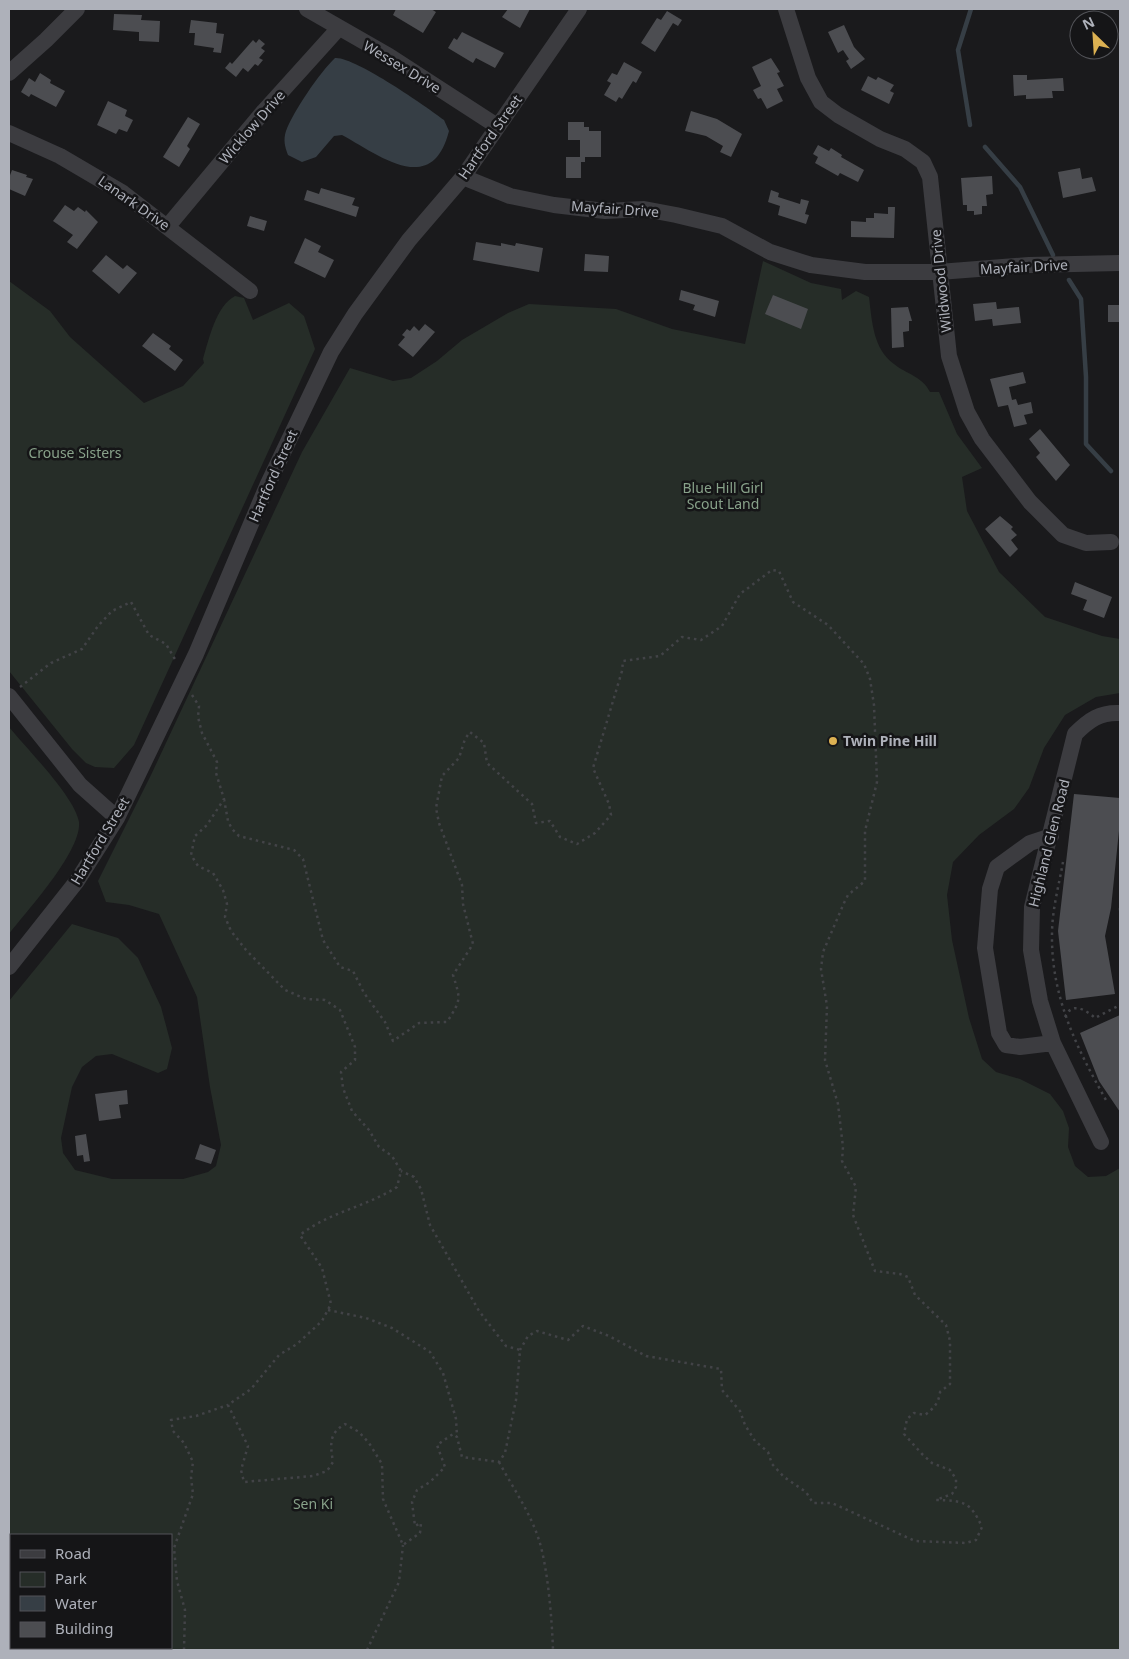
<svg xmlns="http://www.w3.org/2000/svg" width="1129" height="1659" font-family="'Noto Sans',sans-serif">
  <style>
    .green { fill: #262d28; fill-rule: evenodd }
    .water { fill: #363e45 }
    .lines { fill: none; stroke-linecap: round; stroke-linejoin: round }
    .stream { stroke: #363e45; stroke-width: 4.5 }
    .building { fill: #4c4d51 }
    .path { stroke: #424347; stroke-width: 2.5; stroke-dasharray: 2.5 4; stroke-linecap: butt }
    .minor { stroke: #3c3c40; stroke-width: 16 }
    .poi-dot { fill: #dcb152; stroke: #151517; stroke-width: 2 }
    .labels { text-anchor: middle; stroke-width: 5; stroke-linejoin: round; paint-order: stroke }
    .street-label { font-size: 14px; fill: #aeb1ba; stroke: #151517 }
    .park-label { font-size: 14px; fill: #88a28a; stroke: #151517 }
    .poi-label { font-size: 14px; font-weight: bold; fill: #aeb1ba; stroke: #151517; text-anchor: start }
  </style>
  <rect width="100%" height="100%" fill="#1a1a1c"/>
  <!-- green -->
  <path class="green" d="M763,261L811,283L841,289L842,300L856,291L869,297C872,321 873,349 894,364C906,374 922,376 930,392H939L957,434L982,468L962,477L967,511L999,572L1045,617L1102,636L1120,639V693L1096,697L1065,715L1044,748L1029,788L1014,809L979,835L953,862L947,895L952,940L969,1018L982,1059L996,1072L1020,1079L1050,1094L1063,1111L1069,1128L1068,1147L1075,1166L1088,1177L1106,1176L1120,1168V1650H9V1001L72,924L118,938L138,958L161,1007L172,1048L167,1069L158,1073L112,1054L96,1056L82,1067L72,1087L61,1138L63,1153L75,1170L112,1179H183L208,1172L216,1166L221,1145L210,1087L197,997L159,914L129,905L106,902L98,881L151,775L302,452L350,368L393,381L411,378L437,361L462,340L508,313L529,304L616,309L672,329L745,344ZM11,1535H171V1648H11Z
    M9,281L50,311L70,337L144,403L183,386L204,363L203,359C209,339 216,306 235,296L244,298L253,320L289,303L304,316L315,349L134,745L114,768L95,767L86,763L72,749L9,671Z
    M9,727C27,749 75,797 79,822C82,851 27,911 9,934Z"/>
  <!-- water -->
  <path class="water" d="M335,58C354,56 427,107 444,120L449,131C432,198 379,155 342,135L334,136L316,157L302,162L288,155C285,147 283,140 286,131C293,112 320,72 335,58Z"/>
  <g class="lines">
    <!-- stream -->
    <path class="stream" d="M970,125L958,50L971,9
      M985,147L1020,187L1053,255
      M1069,280L1081,299L1086,377V444L1111,471"/>
  </g>
  <!-- building -->
  <path class="building" d="M396,9H431L436,12L423,33L393,15Z
    M508,9H530L520,28L502,17Z
    M667,11L682,20L678,26L673,23L655,52L641,43L657,18L661,20Z
    M114,14L142,15L141,20L160,21L159,42L139,41V32L113,30Z
    M191,20L217,23L216,33L224,34L221,53L213,52L214,48L194,45L195,33H189Z
    M844,25L854,47L865,59L851,69L846,61L849,59L843,50L838,53L828,32Z
    M462,32L504,53L495,68L476,58L473,63L448,48L454,38L457,40Z
    M259,39L265,44L261,48L265,51L259,58L263,60L258,66L255,64L248,72L243,68L236,77L225,68L230,62L232,64L253,40L256,43Z
    M771,58L780,72L777,73L784,86L777,89L783,101L767,109L761,98L758,99L753,90L761,86L752,67Z
    M624,62L642,72L636,83L633,81L622,99L619,97L616,102L604,95L611,83L607,81L612,73L617,75Z
    M40,73L51,80L50,83L65,91L56,107L31,94L29,97L21,92L29,78L35,82Z
    M1013,75H1027V80L1063,78L1064,91H1052L1053,98L1026,99V95L1014,96Z
    M868,76L876,80L878,77L894,85L890,91L894,93L889,104L861,90Z
    M108,101L127,110L125,116L133,120L127,132L119,129L116,134L97,125Z
    M691,111L717,119L742,134L731,157L720,152L723,146L706,136L685,131Z
    M188,117L200,124L187,146L190,149L179,167L163,157Z
    M568,122H584V127H589V131H601V157H585V162H581V178H566V157H580V140H568Z
    M818,145L829,151L831,148L842,155L841,157L864,170L858,182L840,173L838,176L815,163L818,157L813,154Z
    M1080,168L1082,179L1092,177L1096,191L1063,198L1058,172Z
    M12,170L27,175L26,177L33,179L25,196L9,189V178Z
    M992,176L993,194L986,195L987,206H982V214L974,215V211H967V205H963L961,178Z
    M321,188L355,198L352,205L359,207L356,217L304,200L307,190L319,194Z
    M771,190L779,193L778,197L800,204L801,199L809,201L805,214L809,215L806,224L778,215L780,206L768,202Z
    M65,205L74,211L78,207L85,212L86,210L98,222L77,249L67,242L73,235L53,221Z
    M888,207H895L894,238L851,237V221L866,222V218H874V213L888,214Z
    M250,216L267,221L264,231L247,226Z
    M305,238L321,246L318,252L334,260L325,278L294,263Z
    M476,242L501,246V243L515,246L516,243L543,248L539,272L473,260Z
    M585,254L609,256L608,272L584,271Z
    M106,255L123,269L127,265L137,273L119,294L92,271Z
    M681,290L719,301L715,317L693,310L695,305L679,300Z
    M773,295L808,309L801,329L765,314Z
    M996,302L997,309L1019,307L1021,323L993,326L992,319L975,321L973,304Z
    M1108,305H1120V322H1108Z
    M908,307L912,321H909V331L903,332L904,347L892,348L891,308Z
    M425,324L435,332L413,357L398,345L405,337L402,335L407,329L410,331L414,326L419,331Z
    M153,333L171,346L169,349L183,360L175,371L142,346Z
    M1023,372L1026,383L1009,387L1012,400L1016,399L1018,405L1031,402L1033,413L1024,415L1027,424L1014,427L1008,405L998,407L990,379Z
    M1040,429L1070,465L1056,481L1036,457L1040,453L1029,439Z
    M1000,516L1013,527L1011,529L1017,535L1011,540L1018,549L1010,557L985,529Z
    M1075,582L1112,597L1104,618L1083,610L1087,600L1071,594Z
    M1074,794L1120,798V821L1111,908L1105,936L1115,994L1066,1000L1058,931Z
    M1120,1015V1112L1099,1081L1080,1033Z
    M127,1090L128,1104L119,1105L121,1118L99,1121L95,1094Z
    M86,1134L90,1161L84,1162L83,1155L77,1156L75,1136Z
    M200,1144L216,1150L211,1164L195,1159Z"/>
  <g class="lines">
    <!-- path -->
    <path class="path" d="M20,687L51,663L82,649L98,626L112,611L131,602L149,635L166,644L176,661
      M192,695L199,706L198,717L202,733L217,762L216,773L224,799L207,825L195,836L191,855L198,866L213,873L223,890L227,904L225,917L231,931L246,950L285,990L306,999L325,1000L340,1010L355,1047V1060L341,1072L343,1088L352,1111L369,1130L379,1147L392,1156L401,1171L397,1187C366,1207 329,1212 300,1235L322,1268L331,1304L322,1321L297,1344L279,1355L251,1389L228,1405L248,1446L241,1470L244,1482L313,1476L327,1471L333,1462C330,1444 329,1433 345,1424L359,1432L369,1443L382,1464L383,1499L403,1545L420,1533L421,1523L415,1526L412,1502L417,1490L430,1482L445,1467L437,1445L453,1434L457,1437L462,1457L499,1462L505,1453L516,1400L520,1350L506,1346L479,1311L430,1225L421,1189L414,1177L401,1171
      M224,799L228,821L232,829L239,836L294,850L303,859L323,940L340,967L353,971L364,993L385,1022L393,1041L419,1023L447,1022C461,1000 461,1000 453,975L473,944L463,904L462,885L439,823L436,808L442,776L459,758L465,739L470,732L484,743L487,763L532,804L536,823L550,821L560,837L577,844L595,833L611,815L609,804L593,768L622,671L623,661L660,656L682,637L701,640L722,626L740,594L772,570L779,571L793,602L828,625L864,664L870,679L874,705L877,782L865,831V881L848,895L844,903L823,952L821,969L827,1006L825,1060L838,1104L843,1147L842,1161L856,1187L853,1215L875,1271L900,1274L908,1277L915,1295L946,1325L950,1341V1384L940,1392C939,1403 933,1409 925,1415L914,1413L907,1419L904,1434L922,1454L932,1463L950,1470L956,1479V1487L952,1494L936,1500C964,1501 970,1501 982,1527L976,1540L966,1543L915,1541L832,1503H813L806,1492L784,1477L772,1464L768,1452L755,1441L745,1425L740,1411L722,1390L721,1369L646,1356L609,1336L583,1326L568,1340L537,1331L528,1336L520,1350
      M1063,862C1059,885 1052,910 1052,934C1051,996 1076,1047 1106,1100
      M1120,908V911
      M1065,1017C1072,1001 1086,1010 1095,1018L1120,1005
      M328,1310L366,1318L392,1328L430,1352L443,1373L456,1419L457,1436
      M499,1462C513,1488 530,1512 539,1540C548,1569 552,1620 553,1650
      M184,1650L185,1610L177,1581L174,1548L193,1494L191,1477L193,1462L184,1443L173,1431L171,1420L196,1416L228,1405
      M367,1650L399,1582L403,1545"/>
    <!-- minor -->
    <path class="minor" d="M307,9L389,56L497,126
      M786,9L808,78L821,102L838,115L880,139L905,149L923,162L930,177L949,356L967,412L982,439L1030,502L1063,535L1086,543L1111,542
      M9,73L46,40L77,9
      M9,133L60,156L123,193L250,291
      M463,177L510,196L554,205L605,211L644,209L676,215L722,226L770,252L811,265L865,272H939L1029,265L1120,263
      M168,226L264,111L338,29
      M9,696L80,785L117,818
      M1051,836L1030,843L997,867L990,889L985,948L999,1033L1006,1045L1020,1047L1053,1043
      M9,967L77,881L117,818L196,654L267,486L331,352L355,314L409,240L463,177L579,9
      M1101,1142L1053,1043L1040,1001L1031,950L1032,907L1075,734C1089,720 1100,712 1120,713"/>
  </g>
  <!-- markers -->
  <circle class="poi-dot" cx="833" cy="741" r="5"/>
  <g class="labels">
    <!-- street labels -->
    <g class="street-label">
      <text transform="translate(402 67) rotate(31)" y="5">Wessex Drive</text>
      <text transform="translate(252 127) rotate(-49)" y="5">Wicklow Drive</text>
      <text transform="translate(490 137) rotate(-55)" y="5">Hartford Street</text>
      <text transform="translate(134 203) rotate(35)" y="5">Lanark Drive</text>
      <text transform="translate(615 209) rotate(4)" y="5">Mayfair Drive</text>
      <text transform="translate(1024 267) rotate(-3)" y="5">Mayfair Drive</text>
      <text transform="translate(941 281) rotate(-96)" y="5">Wildwood Drive</text>
      <text transform="translate(273 476) rotate(-66)" y="5">Hartford Street</text>
      <text transform="translate(100 841) rotate(-59)" y="5">Hartford Street</text>
      <text transform="translate(1049 843) rotate(-76)" y="5">Highland Glen Road</text>
    </g>
    <!-- park labels -->
    <g class="park-label">
      <text x="75" y="458">Crouse Sisters</text>
      <text x="723" y="493">Blue Hill Girl<tspan x="723" dy="16">Scout Land</tspan></text>
      <text x="313" y="1509">Sen Ki</text>
    </g>
    <!-- poi labels -->
    <g class="poi-label">
      <text x="843" y="746">Twin Pine Hill</text>
    </g>
  </g>
  <!-- border -->
  <rect width="1129" height="1659" fill="none" stroke="#aeb1ba" stroke-width="20"/>
  <!-- legend -->
  <rect x="10" y="1534" width="162" height="115" fill="#151517" stroke="#525358"/>
  <rect x="20" y="1550" width="25" height="8" fill="#3c3c40" stroke="#525358"/>
  <text x="55" y="1559" font-size="15" fill="#aeb1ba">Road</text>
  <rect x="20" y="1572" width="25" height="15" fill="#262d28" stroke="#525358"/>
  <text x="55" y="1584" font-size="15" fill="#aeb1ba">Park</text>
  <rect x="20" y="1596" width="25" height="15" fill="#363e45" stroke="#525358"/>
  <text x="55" y="1609" font-size="15" fill="#aeb1ba">Water</text>
  <rect x="20" y="1622" width="25" height="15" fill="#4c4d51" stroke="#525358"/>
  <text x="55" y="1634" font-size="15" fill="#aeb1ba">Building</text>
  <!-- north arrow -->
  <g transform="translate(1094 35) rotate(335)"><circle r="24" fill="#151517" stroke="#525358"/>
  <path d="M0-4L9 19L0 12L-9 19Z" fill="#dcb152"/>
  <text y="-8" font-size="14" font-weight="bold" text-anchor="middle" fill="#aeb1ba">N</text>
  </g>
</svg>
